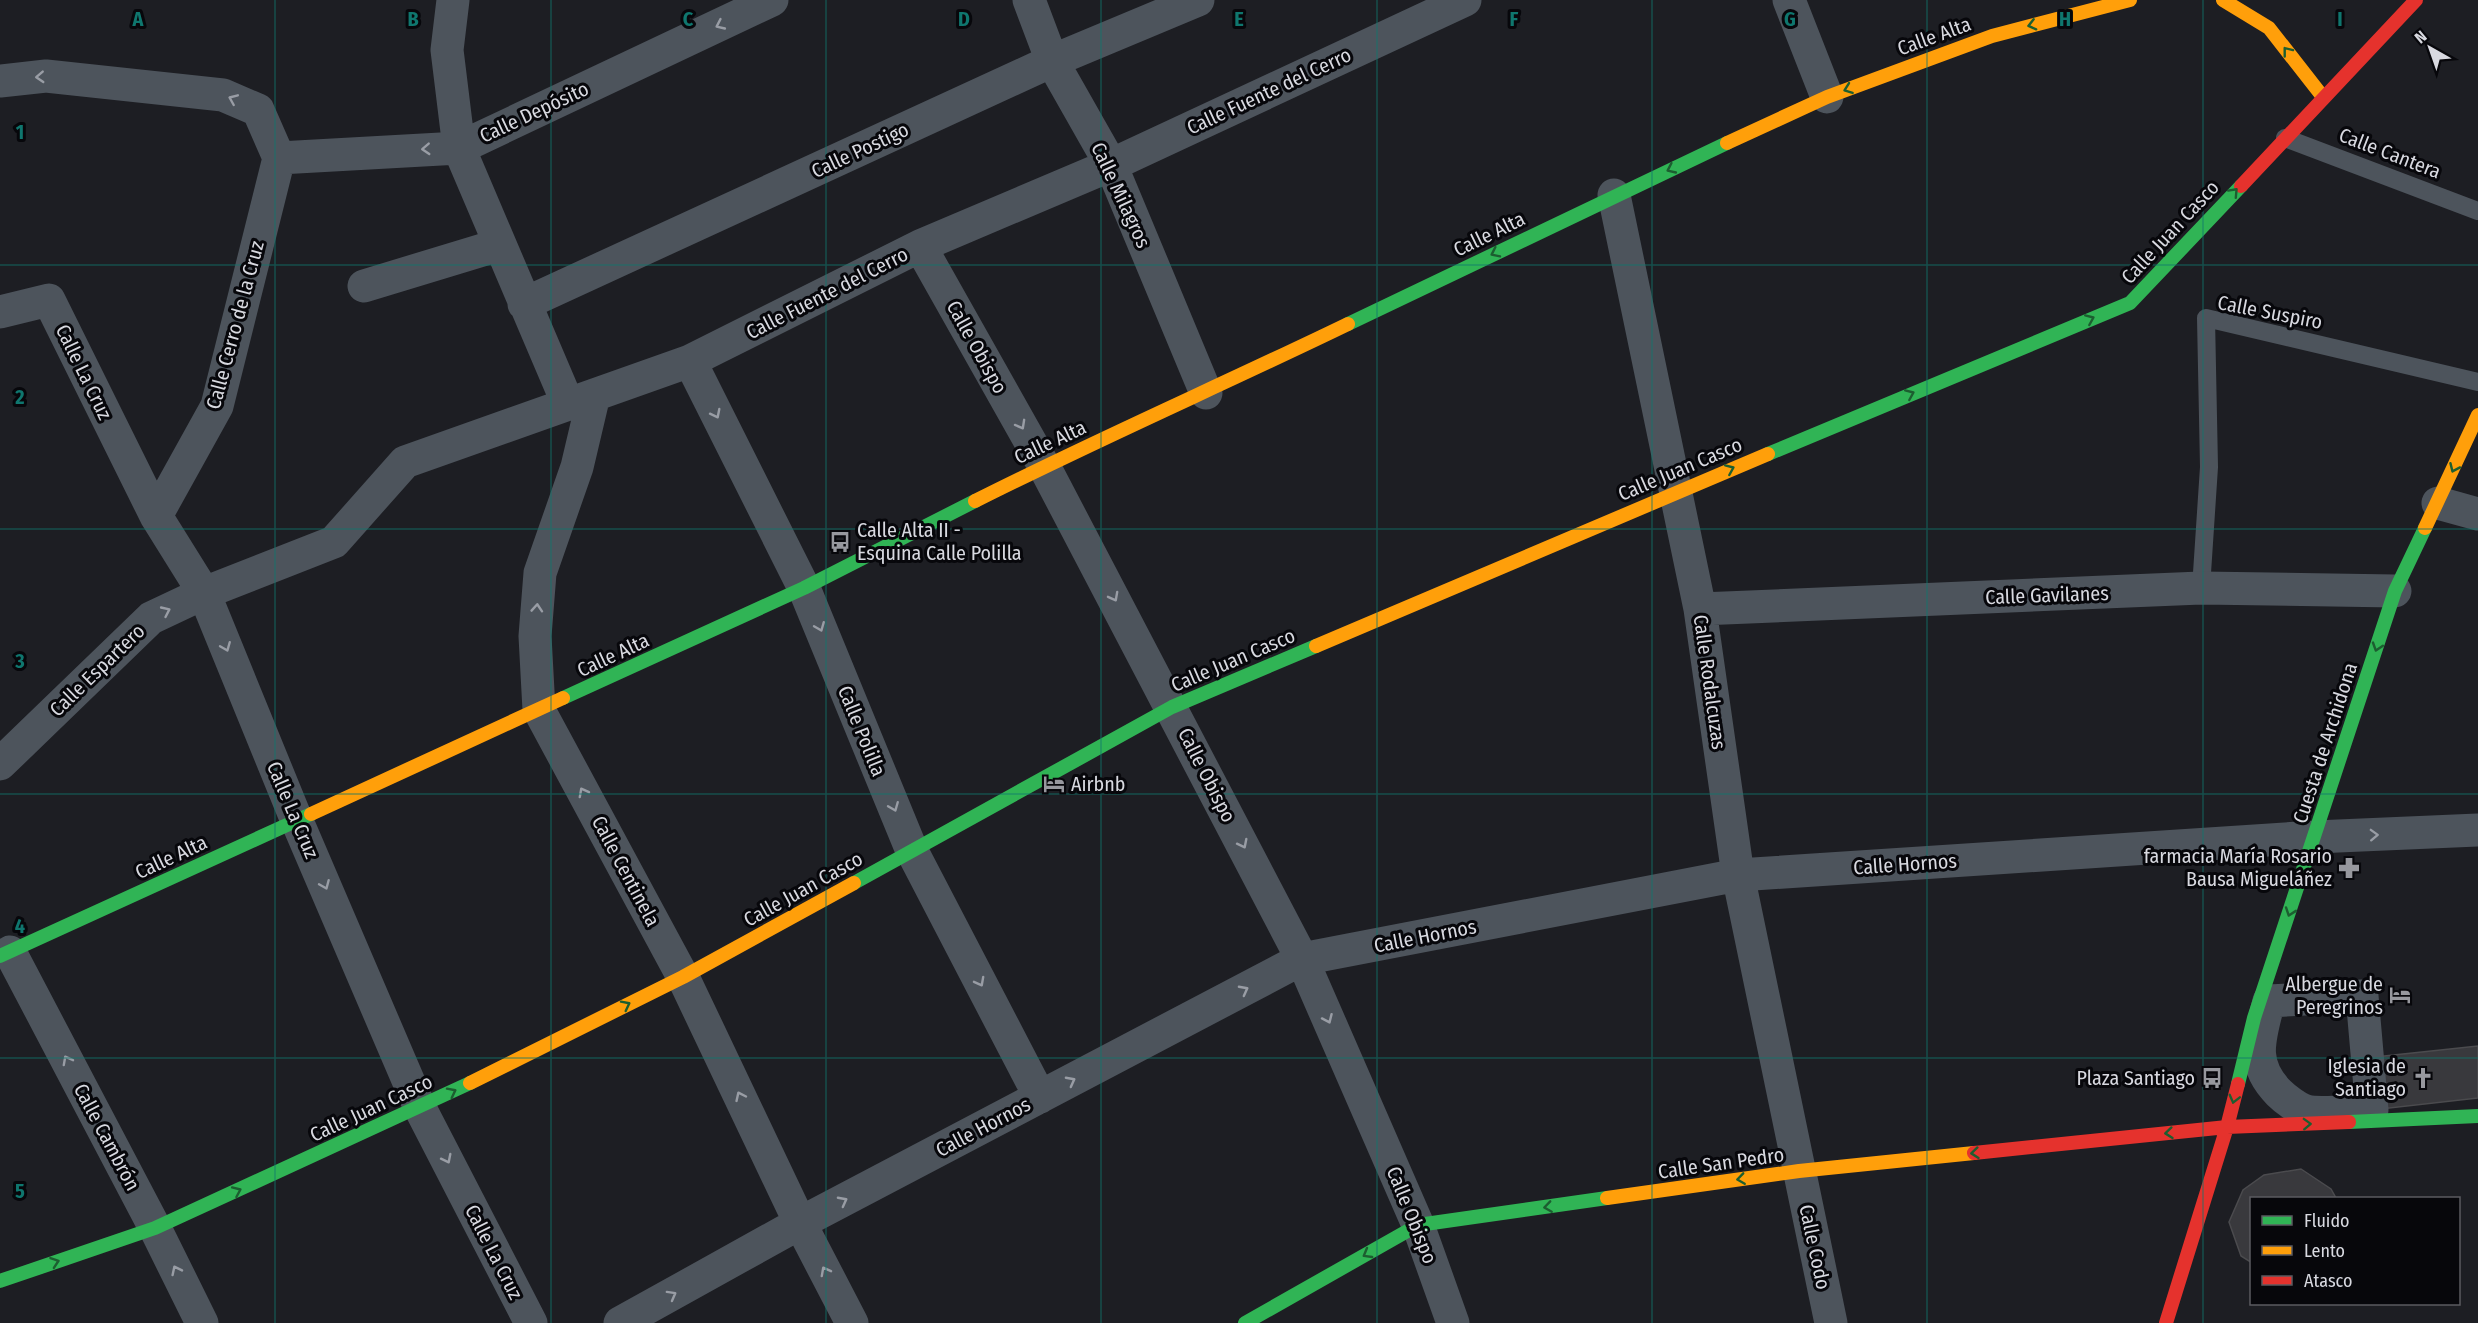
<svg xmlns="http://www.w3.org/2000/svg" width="2478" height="1323" font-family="'Fira Sans Condensed',sans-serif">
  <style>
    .building { fill: #39393d; stroke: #4b4b4e; stroke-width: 1.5 }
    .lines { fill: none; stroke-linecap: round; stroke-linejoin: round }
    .lane { stroke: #4d545c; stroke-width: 18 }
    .street { stroke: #4d545c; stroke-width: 33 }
    .fast { stroke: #30b455; stroke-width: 14 }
    .slow { stroke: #ff9f0a; stroke-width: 14 }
    .jam { stroke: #e5322d; stroke-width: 14 }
    .oneway { stroke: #999da5 }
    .oneway2 { stroke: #1c5e30 }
    .grid { fill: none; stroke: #0f766e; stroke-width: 1.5; stroke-opacity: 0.55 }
    .labels { text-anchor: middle; stroke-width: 6; stroke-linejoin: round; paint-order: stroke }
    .street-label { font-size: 20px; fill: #d8d9e0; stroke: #07070b }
    .poi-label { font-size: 20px; fill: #d8d9e0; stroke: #07070b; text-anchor: end }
    .grid-label { font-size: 20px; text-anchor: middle; font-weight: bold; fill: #0f766e; stroke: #07070b; stroke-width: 6; stroke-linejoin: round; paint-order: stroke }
  </style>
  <rect width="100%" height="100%" fill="#1d1e23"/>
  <!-- building -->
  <path class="building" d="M2478,1046V1098L2372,1110L2366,1058Z
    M2301,1169L2331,1189L2336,1198H2252V1263L2241,1256L2229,1222L2243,1190L2264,1175Z"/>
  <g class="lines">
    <!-- lane -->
    <path class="lane" d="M2285,138L2478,211
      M2201,588L2209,467L2206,318L2478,382"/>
    <!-- street -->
    <path class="street" d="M453,0L447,50L459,148L568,404
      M1029,0L1052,61L1111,165L1206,393
      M1789,0L1827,97
      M0,81L46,76L223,95L258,110L279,158
      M279,158L459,148L772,0
      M1614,195L1700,609L1738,875L1831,1323
      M920,246L1044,466L1302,959L1418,1225L1453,1323
      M364,286L499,245
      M524,304L1052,61L1198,0
      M0,312L49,300L156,516L204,593L297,821L420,1108L531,1323
      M690,361L804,588L912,851L1040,1097
      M594,395L577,467L540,573L535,636L539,710L683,977L800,1223L852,1323
      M2438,503L2478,514
      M156,516L217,406L279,158
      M1700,609L2201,588L2395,591
      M0,764L151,618L204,593L334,542L405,462L690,361L920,246L1111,165L1465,0
      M10,952L155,1228L202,1323
      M2362,996L2372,1110C2354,1110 2321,1115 2306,1111C2297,1108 2285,1099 2279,1093C2249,1063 2260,1037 2269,1001Z
      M620,1323L800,1223L1302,959L1738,875L2315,837L2478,830"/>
    <!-- fast -->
    <path class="fast" d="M1348,324L1727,143
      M1768,454L2130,303L2241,186
      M563,698L804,588L975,501
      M854,883L1172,707L1316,646
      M0,956L311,814
      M2238,1084L2254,1018L2395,591L2425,528
      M2349,1122L2478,1116
      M0,1281L155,1228L470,1083
      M1245,1323L1418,1225L1607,1198"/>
    <!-- slow -->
    <path class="slow" d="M2223,0L2269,28L2323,97
      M1727,143L1827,97L1992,36L2130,0
      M975,501C1098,439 1224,384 1348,324
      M2425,528L2478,415
      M1316,646L1768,454
      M311,814L563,698
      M470,1083L683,977L854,883
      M1607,1198L1799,1171L1974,1153"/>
    <!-- jam -->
    <path class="jam" d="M2241,186L2416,0
      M1974,1153L2227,1127L2349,1122
      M2166,1323L2227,1127L2238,1084"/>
  </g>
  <!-- one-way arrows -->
  <defs><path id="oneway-chevron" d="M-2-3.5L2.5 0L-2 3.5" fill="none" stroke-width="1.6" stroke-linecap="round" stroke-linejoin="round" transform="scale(1.5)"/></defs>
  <g class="oneway">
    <use href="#oneway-chevron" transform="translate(720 25) rotate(155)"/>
    <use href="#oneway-chevron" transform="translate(40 77) rotate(177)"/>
    <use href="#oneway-chevron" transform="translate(233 99) rotate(-157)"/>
    <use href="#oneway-chevron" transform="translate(426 149) rotate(177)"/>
    <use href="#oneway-chevron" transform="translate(716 414) rotate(63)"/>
    <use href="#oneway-chevron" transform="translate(1021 425) rotate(61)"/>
    <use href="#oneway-chevron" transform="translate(1114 597) rotate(62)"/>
    <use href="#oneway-chevron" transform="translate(537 608) rotate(-86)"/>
    <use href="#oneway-chevron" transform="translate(166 611) rotate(-25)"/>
    <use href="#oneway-chevron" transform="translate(820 627) rotate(68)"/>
    <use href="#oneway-chevron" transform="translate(226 647) rotate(68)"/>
    <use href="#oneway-chevron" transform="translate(583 792) rotate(-118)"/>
    <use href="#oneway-chevron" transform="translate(894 807) rotate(68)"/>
    <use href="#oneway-chevron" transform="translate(2374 835) rotate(-2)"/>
    <use href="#oneway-chevron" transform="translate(1243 844) rotate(63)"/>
    <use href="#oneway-chevron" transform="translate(325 885) rotate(67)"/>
    <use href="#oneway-chevron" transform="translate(980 982) rotate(62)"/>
    <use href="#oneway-chevron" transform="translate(1244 990) rotate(-28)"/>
    <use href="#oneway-chevron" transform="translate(1328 1019) rotate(66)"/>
    <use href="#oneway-chevron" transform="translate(67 1060) rotate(-118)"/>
    <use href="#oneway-chevron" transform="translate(1071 1081) rotate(-28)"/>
    <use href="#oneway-chevron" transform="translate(740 1096) rotate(-115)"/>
    <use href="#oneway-chevron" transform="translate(447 1159) rotate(63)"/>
    <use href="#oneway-chevron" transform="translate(843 1201) rotate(-28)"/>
    <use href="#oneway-chevron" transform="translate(176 1270) rotate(-116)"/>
    <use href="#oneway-chevron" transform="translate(825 1271) rotate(-118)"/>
    <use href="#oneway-chevron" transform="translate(672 1295) rotate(-29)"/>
  </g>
  <g class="oneway2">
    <use href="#oneway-chevron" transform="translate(2032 25) rotate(166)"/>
    <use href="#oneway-chevron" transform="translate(2287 51) rotate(-128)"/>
    <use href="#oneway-chevron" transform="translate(1848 89) rotate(160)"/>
    <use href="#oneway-chevron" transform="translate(1671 169) rotate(155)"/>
    <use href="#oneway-chevron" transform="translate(2234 192) rotate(-47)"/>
    <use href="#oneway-chevron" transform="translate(1495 253) rotate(154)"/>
    <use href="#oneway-chevron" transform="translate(2090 319) rotate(-23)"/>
    <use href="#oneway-chevron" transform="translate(1910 394) rotate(-23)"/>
    <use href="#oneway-chevron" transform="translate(2454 468) rotate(114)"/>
    <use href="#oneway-chevron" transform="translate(1730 469) rotate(-23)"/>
    <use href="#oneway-chevron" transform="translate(2377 647) rotate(108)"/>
    <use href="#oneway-chevron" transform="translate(2290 912) rotate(109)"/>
    <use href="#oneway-chevron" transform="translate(626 1005) rotate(-27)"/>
    <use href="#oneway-chevron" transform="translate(452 1092) rotate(-27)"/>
    <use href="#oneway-chevron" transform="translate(2234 1099) rotate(104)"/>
    <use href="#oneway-chevron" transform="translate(2307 1124) rotate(-2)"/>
    <use href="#oneway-chevron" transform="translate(2169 1133) rotate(174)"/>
    <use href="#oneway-chevron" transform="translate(1975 1153) rotate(174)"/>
    <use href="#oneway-chevron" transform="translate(1741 1179) rotate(172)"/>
    <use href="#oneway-chevron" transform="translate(237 1191) rotate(-24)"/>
    <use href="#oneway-chevron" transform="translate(1548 1207) rotate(172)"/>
    <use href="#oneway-chevron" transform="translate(1367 1254) rotate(150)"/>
    <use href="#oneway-chevron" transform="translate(55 1262) rotate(-19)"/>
  </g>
  <!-- grid -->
  <path class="grid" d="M275,0V1323M551,0V1323M826,0V1323M1101,0V1323M1377,0V1323M1652,0V1323M1927,0V1323M2203,0V1323M0,265H2478M0,529H2478M0,794H2478M0,1058H2478"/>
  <!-- icons -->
  <defs>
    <symbol id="bus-bare" viewBox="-9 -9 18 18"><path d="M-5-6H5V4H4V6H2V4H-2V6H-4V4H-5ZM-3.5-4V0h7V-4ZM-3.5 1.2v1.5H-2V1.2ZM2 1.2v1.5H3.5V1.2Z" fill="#97989e" stroke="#07070b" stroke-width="2.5" paint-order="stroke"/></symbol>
    <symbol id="hotel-bare" viewBox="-9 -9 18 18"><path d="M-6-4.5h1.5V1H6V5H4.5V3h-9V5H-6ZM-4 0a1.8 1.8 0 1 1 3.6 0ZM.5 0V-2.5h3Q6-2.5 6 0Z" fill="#97989e" stroke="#07070b" stroke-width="2.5" paint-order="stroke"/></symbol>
    <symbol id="pharmacy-bare" viewBox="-9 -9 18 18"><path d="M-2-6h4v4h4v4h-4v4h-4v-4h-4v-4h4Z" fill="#97989e" stroke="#07070b" stroke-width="2.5" paint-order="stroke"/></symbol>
    <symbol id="church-bare" viewBox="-9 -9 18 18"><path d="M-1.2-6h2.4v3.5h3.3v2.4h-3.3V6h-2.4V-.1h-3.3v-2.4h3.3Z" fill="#97989e" stroke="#07070b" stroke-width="2.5" paint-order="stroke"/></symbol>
  </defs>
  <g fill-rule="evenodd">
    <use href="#bus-bare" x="825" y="527" width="30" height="30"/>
    <use href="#hotel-bare" x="1039" y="769" width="30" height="30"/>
    <use href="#pharmacy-bare" x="2334" y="853" width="30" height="30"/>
    <use href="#hotel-bare" x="2385" y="980" width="30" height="30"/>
    <use href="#bus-bare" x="2197" y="1063" width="30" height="30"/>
    <use href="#church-bare" x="2408" y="1063" width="30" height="30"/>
  </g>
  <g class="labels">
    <!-- street labels -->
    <g class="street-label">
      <text transform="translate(1934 36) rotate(-20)" y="7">Calle Alta</text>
      <text transform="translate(1269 91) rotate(-25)" y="7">Calle Fuente del Cerro</text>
      <text transform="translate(534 112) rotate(-25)" y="7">Calle Depósito</text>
      <text transform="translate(860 150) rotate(-25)" y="7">Calle Postigo</text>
      <text transform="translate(2390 153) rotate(21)" y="7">Calle Cantera</text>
      <text transform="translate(1121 195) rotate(65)" y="7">Calle Milagros</text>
      <text transform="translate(2170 232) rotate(-47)" y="7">Calle Juan Casco</text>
      <text transform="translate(1489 234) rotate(-26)" y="7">Calle Alta</text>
      <text transform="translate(827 293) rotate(-27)" y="7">Calle Fuente del Cerro</text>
      <text transform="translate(2270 312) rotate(11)" y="7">Calle Suspiro</text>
      <text transform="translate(235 325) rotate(-75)" y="7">Calle Cerro de la Cruz</text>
      <text transform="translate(977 347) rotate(61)" y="7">Calle Obispo</text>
      <text transform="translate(84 372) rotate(64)" y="7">Calle La Cruz</text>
      <text transform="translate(1050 442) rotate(-25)" y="7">Calle Alta</text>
      <text transform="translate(1680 469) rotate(-23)" y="7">Calle Juan Casco</text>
      <text transform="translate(2047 595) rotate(-2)" y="7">Calle Gavilanes</text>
      <text transform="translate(613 655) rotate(-25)" y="7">Calle Alta</text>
      <text transform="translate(1233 660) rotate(-23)" y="7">Calle Juan Casco</text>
      <text transform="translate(97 670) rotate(-44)" y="7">Calle Espartero</text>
      <text transform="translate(1710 682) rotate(82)" y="7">Calle Rodalcuzas</text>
      <text transform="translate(862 731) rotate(68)" y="7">Calle Polilla</text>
      <text transform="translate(2325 743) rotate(-72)" y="7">Cuesta de Archidona</text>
      <text transform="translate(1207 775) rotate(63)" y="7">Calle Obispo</text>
      <text transform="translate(293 810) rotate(67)" y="7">Calle La Cruz</text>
      <text transform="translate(171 857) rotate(-25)" y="7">Calle Alta</text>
      <text transform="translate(1905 864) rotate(-4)" y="7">Calle Hornos</text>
      <text transform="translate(626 871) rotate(62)" y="7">Calle Centinela</text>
      <text transform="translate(803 889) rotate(-29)" y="7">Calle Juan Casco</text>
      <text transform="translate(1425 936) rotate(-11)" y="7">Calle Hornos</text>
      <text transform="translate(371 1108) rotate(-25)" y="7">Calle Juan Casco</text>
      <text transform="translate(983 1127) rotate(-28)" y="7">Calle Hornos</text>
      <text transform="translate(107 1137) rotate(62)" y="7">Calle Cambrón</text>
      <text transform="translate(1721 1163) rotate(-8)" y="7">Calle San Pedro</text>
      <text transform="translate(1412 1215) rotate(68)" y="7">Calle Obispo</text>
      <text transform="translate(1815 1247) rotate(78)" y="7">Calle Codo</text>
      <text transform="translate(494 1252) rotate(63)" y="7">Calle La Cruz</text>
    </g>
    <!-- poi labels -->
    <g class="poi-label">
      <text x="857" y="537" text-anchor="start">Calle Alta II -<tspan x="857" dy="23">Esquina Calle Polilla</tspan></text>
      <text x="1071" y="791" text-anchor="start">Airbnb</text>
      <text x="2332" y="863">farmacia María Rosario<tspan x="2332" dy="23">Bausa Migueláñez</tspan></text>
      <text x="2383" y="991">Albergue de<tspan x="2383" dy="23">Peregrinos</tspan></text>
      <text x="2406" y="1073">Iglesia de<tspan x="2406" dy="23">Santiago</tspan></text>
      <text x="2195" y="1085">Plaza Santiago</text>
    </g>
  </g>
  <g class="grid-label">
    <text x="138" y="26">A</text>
    <text x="413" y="26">B</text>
    <text x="688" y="26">C</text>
    <text x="964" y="26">D</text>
    <text x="1239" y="26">E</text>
    <text x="1514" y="26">F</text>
    <text x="1790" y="26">G</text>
    <text x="2065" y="26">H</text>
    <text x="2340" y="26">I</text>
    <text x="20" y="139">1</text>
    <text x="20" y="404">2</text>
    <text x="20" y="668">3</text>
    <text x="20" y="933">4</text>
    <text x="20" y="1198">5</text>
  </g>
  <!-- legend -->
  <rect x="2250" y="1197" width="210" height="108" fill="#07070b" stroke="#5b5b60" stroke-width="1.5"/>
  <rect x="2262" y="1216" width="30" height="9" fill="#30b455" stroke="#5b5b60" stroke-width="1.5"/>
  <text x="2304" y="1227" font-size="18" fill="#d8d9e0">Fluido</text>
  <rect x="2262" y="1246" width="30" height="9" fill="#ff9f0a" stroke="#5b5b60" stroke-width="1.5"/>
  <text x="2304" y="1257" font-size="18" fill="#d8d9e0">Lento</text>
  <rect x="2262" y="1276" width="30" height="9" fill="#e5322d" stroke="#5b5b60" stroke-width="1.5"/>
  <text x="2304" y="1287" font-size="18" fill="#d8d9e0">Atasco</text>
  <!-- north arrow -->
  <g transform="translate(2430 48) rotate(320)" stroke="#07070b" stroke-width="4.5" paint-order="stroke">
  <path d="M0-4.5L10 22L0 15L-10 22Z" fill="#d8d9e0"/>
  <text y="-9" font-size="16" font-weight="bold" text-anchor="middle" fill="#d8d9e0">N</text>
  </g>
</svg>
